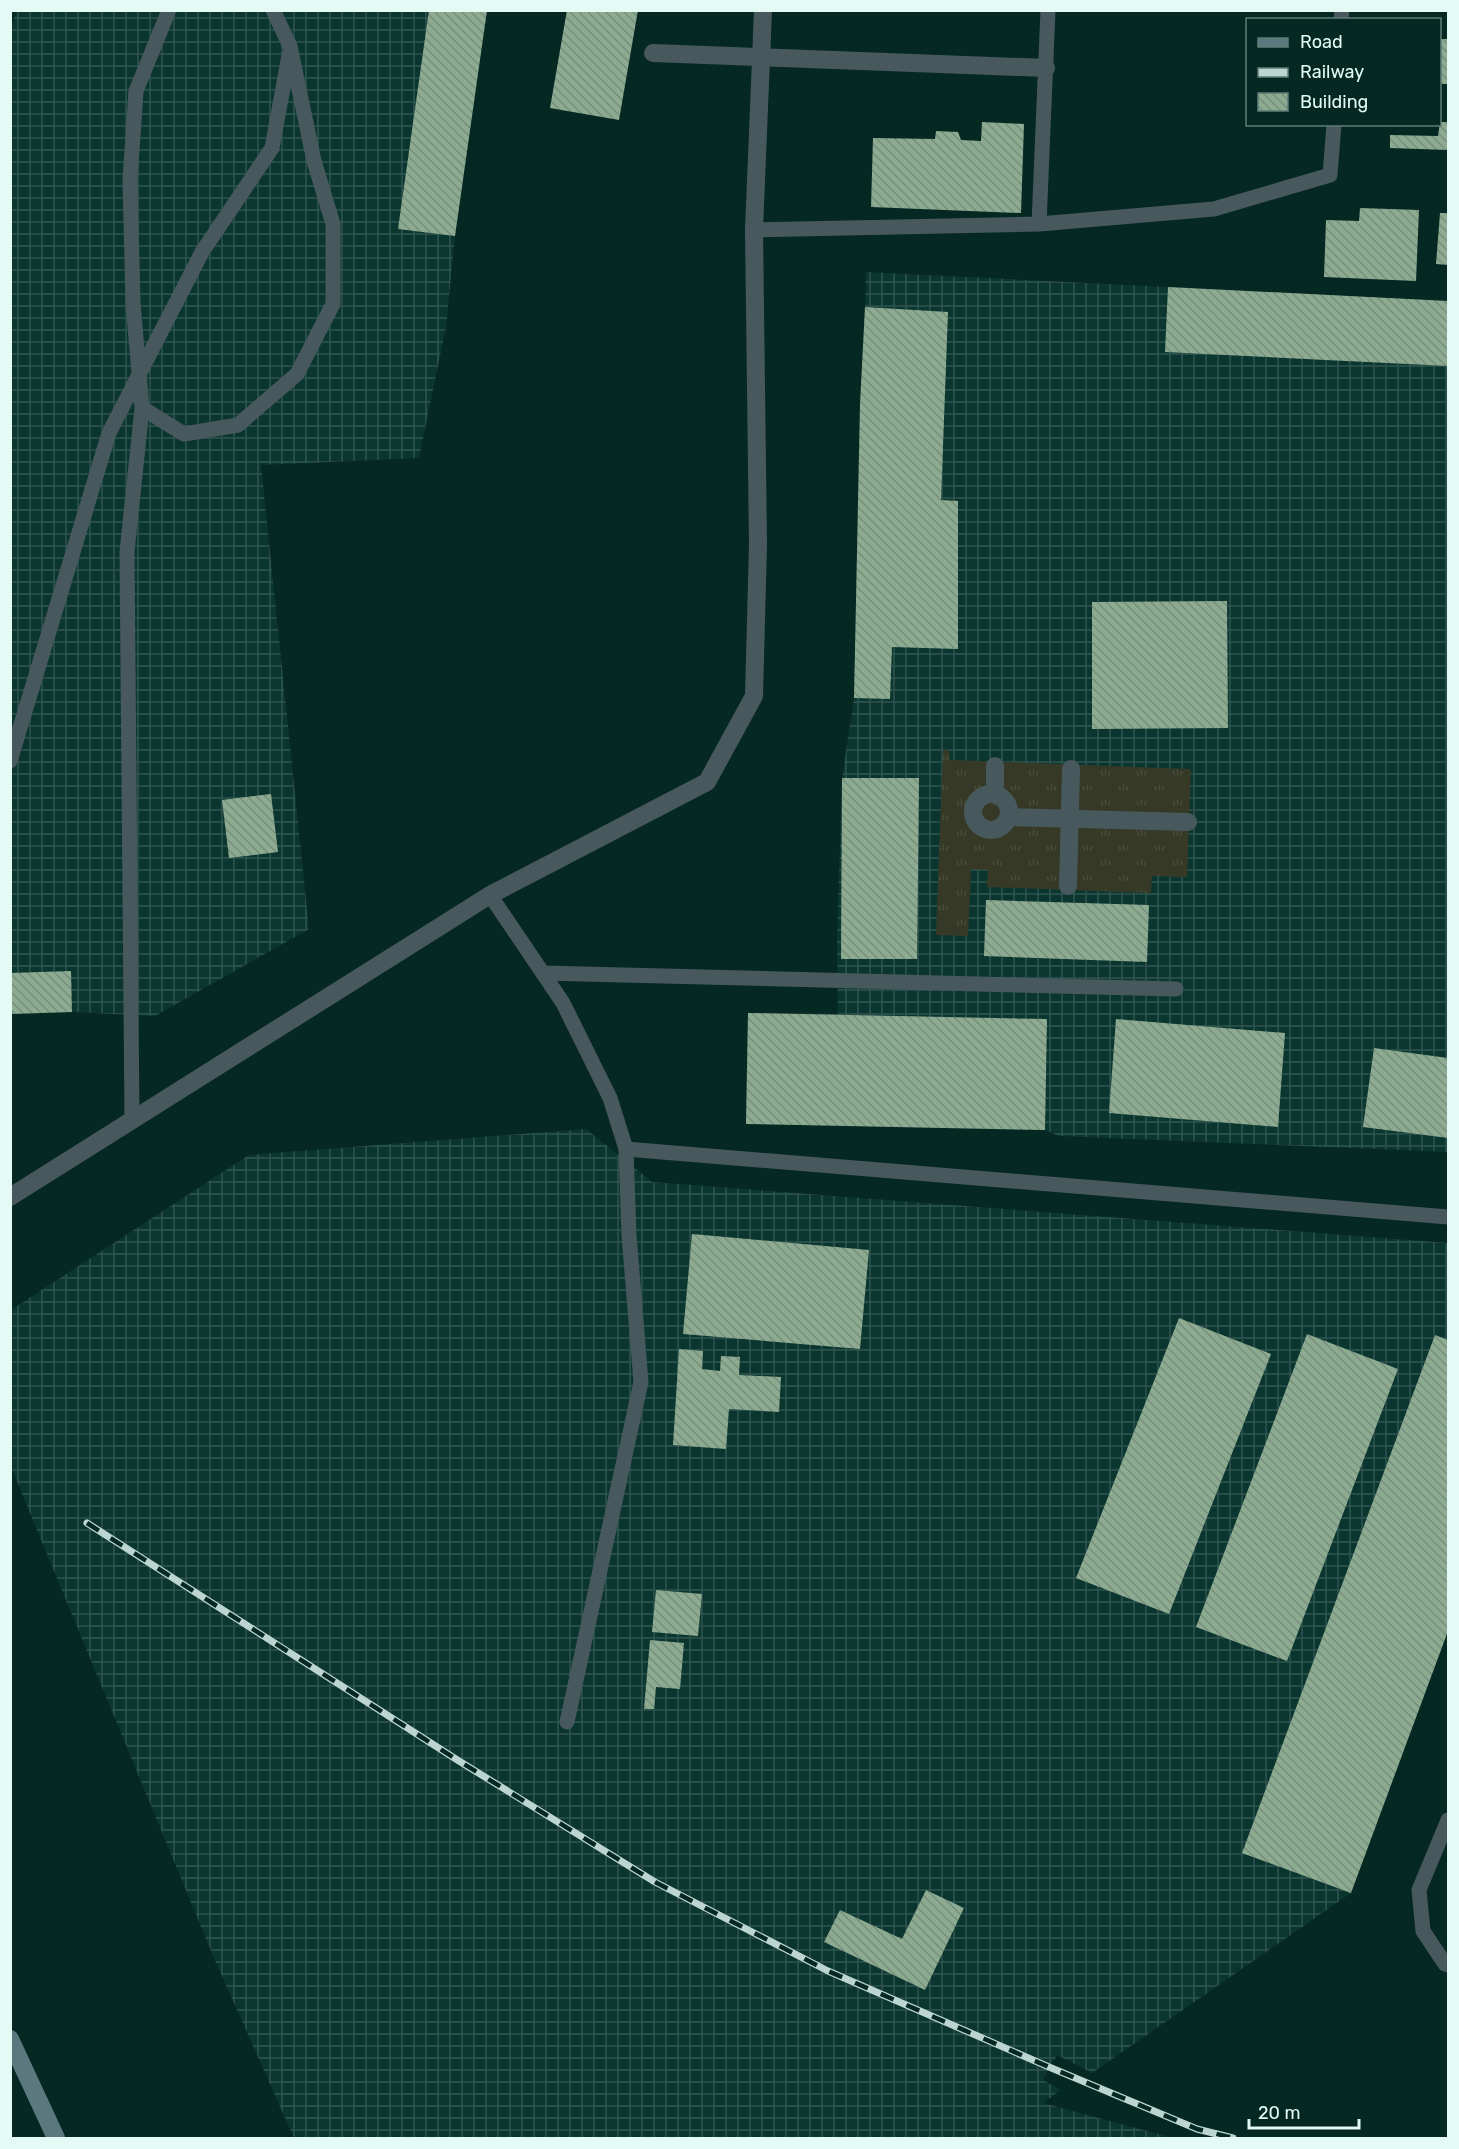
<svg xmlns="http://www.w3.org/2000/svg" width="1459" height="2149" font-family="Rubik,sans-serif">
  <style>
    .industrial { fill: url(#industrial-grid) }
    .grass { fill: url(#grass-tufts) }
    .building { fill: url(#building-back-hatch) }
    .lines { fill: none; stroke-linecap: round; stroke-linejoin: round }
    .service { stroke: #48595d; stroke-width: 15 }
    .pedestrian { stroke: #48595d; stroke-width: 18 }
    .minor { stroke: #48595d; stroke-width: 18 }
    .secondary { stroke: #5c787f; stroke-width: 18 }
    .rail-casing { stroke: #bcd5d0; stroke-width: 7 }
    .rail { stroke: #062823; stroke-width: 4.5; stroke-dasharray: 14; stroke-linecap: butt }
  </style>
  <defs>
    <pattern id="industrial-grid" width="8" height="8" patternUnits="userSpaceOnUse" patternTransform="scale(1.5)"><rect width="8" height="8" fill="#0b3630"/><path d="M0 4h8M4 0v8" fill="none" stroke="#2e544f"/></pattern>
    <pattern id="grass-tufts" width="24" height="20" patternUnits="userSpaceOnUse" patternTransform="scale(1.5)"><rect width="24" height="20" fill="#353926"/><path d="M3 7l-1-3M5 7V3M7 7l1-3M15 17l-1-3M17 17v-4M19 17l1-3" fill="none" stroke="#484d3b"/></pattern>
    <pattern id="building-back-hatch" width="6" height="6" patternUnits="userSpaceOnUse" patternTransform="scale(1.5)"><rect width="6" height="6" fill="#8dab91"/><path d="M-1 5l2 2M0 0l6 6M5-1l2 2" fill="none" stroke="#778e7c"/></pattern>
  </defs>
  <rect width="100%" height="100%" fill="#062823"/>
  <!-- industrial -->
  <path class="industrial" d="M17,11H487L455,236L446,327L419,458L261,465L309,929L155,1016L72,1012L11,1014L10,29Z
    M866,272L1448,301V1152L1059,1136L1045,1130L746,1124L748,1013L838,1014L837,941L842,778L854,698Z
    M586,1129L652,1182L1448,1243V1631L1351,1893L1092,2073L1057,2055L1043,2080L1061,2090L1043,2103L1173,2138H294L214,1958L11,1467V1310L249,1155Z"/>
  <!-- grass -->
  <path class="grass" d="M943,750H949L950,760L1191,769L1187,877L1152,876L1151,893L987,887L988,870L971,869L968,936L936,935Z"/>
  <!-- building -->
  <path class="building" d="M429,10H487L455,236L398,229Z
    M567,10H638L619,120L550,108Z
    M1440,39H1448V84H1440Z
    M982,122L1024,124L1021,213L871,207L873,138L935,139L936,131L958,132L961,140L981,141Z
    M1440,122H1448V150L1390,148V135L1438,136Z
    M1360,208L1419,210L1416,281L1324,277L1326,220L1359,221Z
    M1440,213H1448V265L1436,264Z
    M1168,287L1448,301V366L1165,352Z
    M865,307L948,312L941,500L958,501V649L892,647L890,699L854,698L860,404Z
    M1227,601L1228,728L1092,729V602Z
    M842,778H919L917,959H841Z
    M271,794L278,852L229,858L222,800Z
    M986,900L1149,905L1147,962L984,956Z
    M71,971L72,1012L10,1014V973Z
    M748,1013L1047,1019L1045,1130L746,1124Z
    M1116,1019L1285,1033L1278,1127L1109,1113Z
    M1374,1048L1448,1058V1138L1363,1127Z
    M692,1234L869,1250L860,1349L683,1334Z
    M1179,1318L1271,1354L1169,1614L1076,1578Z
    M1307,1334L1398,1369L1287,1661L1196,1627Z
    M1435,1335L1448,1340V1631L1351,1893L1242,1853Z
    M679,1349L703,1351L702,1369L720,1371L721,1356L740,1357L739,1375L781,1377L779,1412L729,1409L726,1449L673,1445Z
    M656,1590L702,1594L698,1636L652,1632Z
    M650,1640L684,1643L680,1689L656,1687L654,1709H644Z
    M926,1890L964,1908L925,1990L824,1942L840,1910L902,1939Z"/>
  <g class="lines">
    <!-- service -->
    <path class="service" d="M169,10L136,91L130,180L133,303L142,408L184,434L238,425L297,374L333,304V224L314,161L290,46L273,10
      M1341,20L1342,10
      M1039,224L1048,10
      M754,230L1039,224L1214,209L1330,175L1334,124
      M10,761L109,433L202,252L272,148L289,55
      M490,895L563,1003L610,1098L626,1149L629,1235L641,1382L567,1722
      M543,973L1176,989
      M132,1120L127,552L142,408
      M626,1149L1448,1217
      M1448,1820L1419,1890L1423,1931L1445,1964L1448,1965"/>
    <!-- pedestrian -->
    <path class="pedestrian" d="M653,53L1046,68
      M995,766V794
      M973 812a18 18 0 1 1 36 0a18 18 0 1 1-36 0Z
      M1008,817L1188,822
      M1068,886L1071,769"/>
    <!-- minor -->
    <path class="minor" d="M10,1197L490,895L707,782L754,696L758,544L754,230L763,10"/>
    <!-- secondary -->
    <path class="secondary" d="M10,2039L56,2138"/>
    <defs>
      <path id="rail" d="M87,1523L459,1761L655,1882L828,1971L1049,2067L1197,2129L1233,2138"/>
    </defs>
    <!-- rail casing -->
    <use href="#rail" class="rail-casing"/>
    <!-- rail -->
    <use href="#rail" class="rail"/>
  </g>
  <!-- border -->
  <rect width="1459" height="2149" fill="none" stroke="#e3faf5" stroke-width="24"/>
  <!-- legend -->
  <rect x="1246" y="18" width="195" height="108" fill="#062823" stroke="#5e7c77" stroke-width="1.5"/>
  <rect x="1258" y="38" width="30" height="9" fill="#5c787f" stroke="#5e7c77" stroke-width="1.5"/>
  <text x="1300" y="48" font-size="18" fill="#e3faf5">Road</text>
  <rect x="1258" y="68" width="30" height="9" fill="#bcd5d0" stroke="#5e7c77" stroke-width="1.5"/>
  <text x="1300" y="78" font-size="18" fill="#e3faf5">Railway</text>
  <rect x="1258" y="93" width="30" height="18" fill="url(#building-back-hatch)" stroke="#5e7c77" stroke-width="1.5"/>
  <text x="1300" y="108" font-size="18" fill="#e3faf5">Building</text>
  <!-- scale -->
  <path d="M1249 2119v9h110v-9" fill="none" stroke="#e3faf5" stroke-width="3"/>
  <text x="1258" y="2119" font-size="18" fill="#e3faf5" stroke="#062823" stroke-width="4.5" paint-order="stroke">20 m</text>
</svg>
